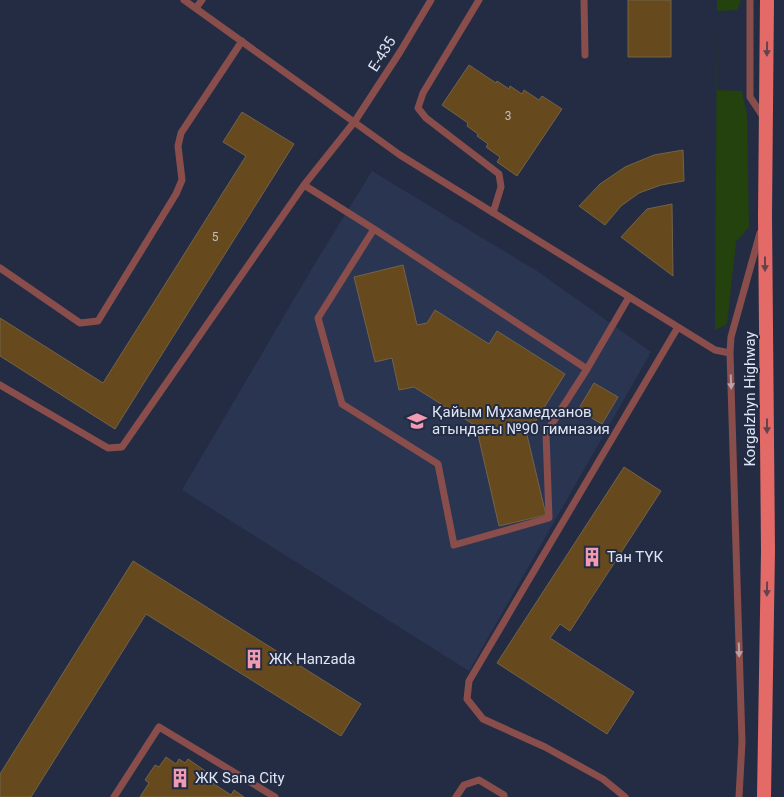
<svg xmlns="http://www.w3.org/2000/svg" width="784" height="797" font-family="Roboto,sans-serif">
  <style>
    .built { fill: #2a3552 }
    .green { fill: #24420e }
    .building { fill: #664a1d; stroke: #746249 }
    .lines { fill: none; stroke-linecap: round; stroke-linejoin: round }
    .service { stroke: #894e4b; stroke-width: 7 }
    .primary { stroke: #e36a66; stroke-width: 14 }
    .oneway { fill: #66424f }
    .oneway2 { fill: #b8a1a8 }
    .labels { text-anchor: middle; stroke-width: 4; stroke-linejoin: round; paint-order: stroke }
    .number-label { font-size: 12px; fill: #c0bebe }
    .street-label { font-size: 15px; fill: #dee5f4; stroke: #232c43 }
    .poi-label { font-size: 15px; fill: #dee5f4; stroke: #232c43; text-anchor: start }
  </style>
  <rect width="100%" height="100%" fill="#232c43"/>
  <!-- built -->
  <path class="built" d="M372,171L537,271L651,352L469,671L182,490L314,265Z"/>
  <!-- green -->
  <path class="green" d="M717,0H741L737,10L717,11V90L742,91L747,115L749,227L736,242L727,324L715,330L717,11Z"/>
  <!-- building -->
  <path class="building" d="M628,0H671V57H628Z
    M469,65L496,83L497,81L509,89L510,86L522,94L524,90L539,100L542,96L562,109L517,176L497,162L500,157L486,147L488,144L477,136L478,134L467,126L468,123L442,105Z
    M242,112L294,144L115,429L0,356V318L103,383L246,156L223,142Z
    M683,150L684,181L661,185L639,193L621,206L605,225L579,206L600,184L625,167L654,155Z
    M672,204L673,276L621,237L647,209Z
    M403,265L417,325L427,323L435,310L489,344L497,331L565,374L527,435L546,515L499,526L476,426L414,387L399,390L392,358L375,362L354,277Z
    M594,383L618,397L602,424L578,410Z
    M624,467L661,491L570,631L560,624L550,638L634,692L607,734L497,663Z
    M133,561L361,704L341,736L146,614L31,797H0V774Z
    M166,757L176,764L179,759L185,763L188,759L214,777L211,782L231,795L234,790L244,797H140L149,783L145,780L155,765L159,767Z"/>
  <g class="lines">
    <!-- service -->
    <path class="service" d="M184,0L400,155L715,350L730,353
      M479,0L423,93L418,108L426,118L499,174L501,187L493,213
      M584,0L585,55
      M750,0V97L764,118
      M196,8L202,0
      M304,185L374,229L587,369L629,297
      M374,229L318,318L342,404L438,464L454,545L549,518L546,433L587,369
      M0,268L80,323L98,321L176,194L182,180L178,146L181,133L242,41
      M0,385L108,448L122,447L304,185L355,121L400,52L431,0
      M114,797L159,727L275,797
      M456,797L464,785L479,780L504,795V797
      M625,797L603,779L545,747L483,719L467,699L469,681L678,327
      M739,797L742,742L730,353L731,337L760,233"/>
    <!-- primary -->
    <path class="primary" d="M764,797L768,551L765,216L767,0"/>
  </g>
  <!-- one-way arrows -->
  <defs><path id="oneway-solid" d="M-6-.8H1V-3.2L6.5 0L1 3.2V.8H-6Z" transform="scale(1.25)"/></defs>
  <g class="oneway">
    <use href="#oneway-solid" transform="translate(767 49) rotate(91)"/>
    <use href="#oneway-solid" transform="translate(765 264) rotate(90)"/>
    <use href="#oneway-solid" transform="translate(767 426) rotate(90)"/>
    <use href="#oneway-solid" transform="translate(767 589) rotate(91)"/>
  </g>
  <g class="oneway2">
    <use href="#oneway-solid" transform="translate(731 382) rotate(88)"/>
    <use href="#oneway-solid" transform="translate(739 650) rotate(88)"/>
  </g>
  <!-- icons -->
  <defs>
    <symbol id="school-bare" viewBox="-9 -9 18 18"><path d="M0-5L7-2L0 1L-7-2ZM-4 1L0 2.5L4 1V4Q0 6-4 4Z" fill="#f19ab4" stroke="#232c43" stroke-width="2.5" paint-order="stroke"/></symbol>
    <symbol id="building-bare" viewBox="-9 -9 18 18"><path d="M-4-6H4V6H1V3H-1V6H-4ZM-2.5-4.3h1.7v1.8h-1.7ZM.8-4.3h1.7v1.8H.8ZM-2.5-1h1.7V.8h-1.7ZM.8-1h1.7V.8H.8Z" fill="#f19ab4" stroke="#232c43" stroke-width="2.5" paint-order="stroke"/></symbol>
  </defs>
  <g fill-rule="evenodd">
    <use href="#school-bare" x="403" y="407" width="28" height="28"/>
    <use href="#building-bare" x="578" y="543" width="28" height="28"/>
    <use href="#building-bare" x="240" y="645" width="28" height="28"/>
    <use href="#building-bare" x="166" y="764" width="28" height="28"/>
  </g>
  <g class="labels">
    <!-- number labels -->
    <g class="number-label">
      <text x="508" y="120">3</text>
      <text x="215" y="241">5</text>
    </g>
    <!-- street labels -->
    <g class="street-label">
      <text transform="translate(382 54) rotate(-58)" y="5">Е-435</text>
      <text transform="translate(750 399) rotate(-90)" y="5">Korgalzhyn Highway</text>
    </g>
    <!-- poi labels -->
    <g class="poi-label">
      <text x="432" y="417">Қайым Мұхамедханов<tspan x="432" dy="17">атындағы №90 гимназия</tspan></text>
      <text x="607" y="562">Тан ТҮК</text>
      <text x="269" y="664">ЖК Hanzada</text>
      <text x="195" y="783">ЖК Sana City</text>
    </g>
  </g>
</svg>
